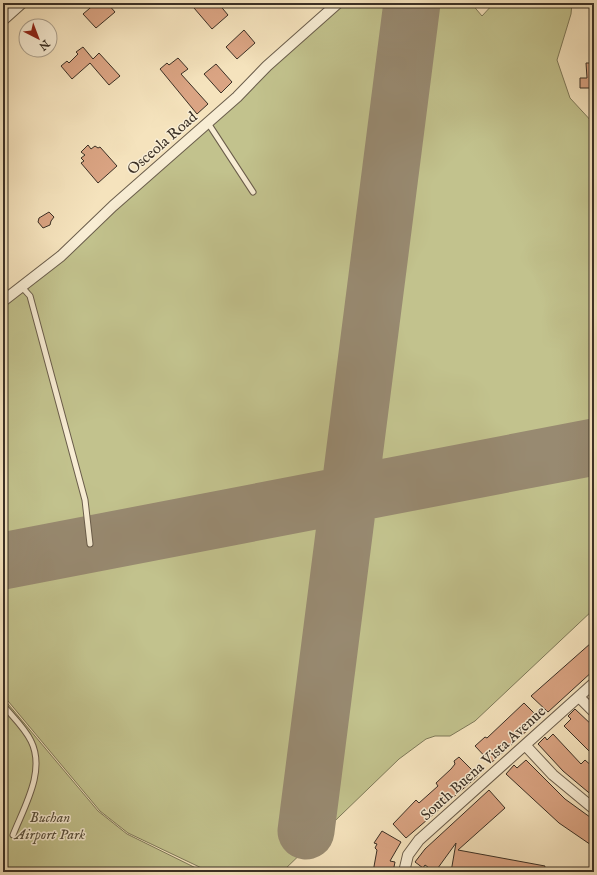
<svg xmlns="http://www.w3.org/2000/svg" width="597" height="875" font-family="'IM FELL English',serif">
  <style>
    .green { fill: #c2c28d; stroke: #7e7959 }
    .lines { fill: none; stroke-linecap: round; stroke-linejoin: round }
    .runway { stroke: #988a71; stroke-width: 57 }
    .building { fill: #daa483; stroke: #3b3025 }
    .lane-casing { stroke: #6a5d4b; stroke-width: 7 }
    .street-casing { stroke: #6a5d4b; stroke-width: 12 }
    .lane { stroke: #f8edd4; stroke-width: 5 }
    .street { stroke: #f8edd4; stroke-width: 10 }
    .labels { text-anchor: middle; stroke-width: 3; stroke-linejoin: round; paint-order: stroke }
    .street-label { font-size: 15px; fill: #3b3025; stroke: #f8edd4 }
    .park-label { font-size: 15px; font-style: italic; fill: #564d3a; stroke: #f8edd4 }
  </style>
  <rect width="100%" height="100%" fill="#f5e3bd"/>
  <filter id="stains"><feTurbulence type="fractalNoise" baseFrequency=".005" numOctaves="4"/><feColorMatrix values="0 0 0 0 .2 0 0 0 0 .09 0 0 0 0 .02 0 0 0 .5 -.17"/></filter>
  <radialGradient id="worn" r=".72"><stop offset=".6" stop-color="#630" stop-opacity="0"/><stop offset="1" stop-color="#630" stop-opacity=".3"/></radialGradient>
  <!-- green -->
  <path class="green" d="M345,3H471L482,16L494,3H572L571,14L557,60L570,98L594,124V609L475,721L450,736H435L426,739L399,759L282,872H210L128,833L100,811L3,695V306Z
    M3,698L98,811L127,834L204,872H3Z"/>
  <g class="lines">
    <!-- runway -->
    <path class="runway" d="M3,561L594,447
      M306,831L412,3"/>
  </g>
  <!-- building -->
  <path class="building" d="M96,3H107L115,12L96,28L83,14Z
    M200,3H218L228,15L212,29L194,8Z
    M244,30L255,43L237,59L226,47Z
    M83,47L93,59L99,53L120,76L109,85L90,63L72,79L61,66L67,61L69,63L78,54L76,52Z
    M178,58L188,69L181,74L208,104L197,114L160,69L167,63L169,65Z
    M586,63H594V88H580V78H587Z
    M216,64L232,82L221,93L204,74Z
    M88,145L91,149L95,146L98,148L100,147L117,166L98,183L81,163L84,161L81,158L85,155L81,152Z
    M49,212L54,217L51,221L50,225L43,228L38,222L39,218Z
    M591,643L594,646V670L548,712L531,696Z
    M524,703L540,719L491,763L475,746L485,737L487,738Z
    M575,709L594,727V756L564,726L571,719L568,716Z
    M553,734L581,764L585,760L594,768V797L563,771L538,744L545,737L547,740Z
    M459,757L478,776L406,838L393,824L416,800L419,803L438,786L436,783L451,769L455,764L454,761Z
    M526,760L565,799L594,820V847L559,823L506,774L514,765L517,768Z
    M489,790L505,808L458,850L545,866L544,872H451L456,843L435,872L425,865L423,868L415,862L425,849Z
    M382,831L401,842L390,861L395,862L393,872H373L377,850L375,848L377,844L374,843Z"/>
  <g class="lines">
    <defs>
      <path id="lane" d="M208,123L253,192
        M21,286L30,296L85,500L90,544
        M3,705C12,716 25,728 31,741C46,771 24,807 13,835"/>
      <path id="street" d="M3,20L22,3
        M3,301L61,256L113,206L237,97L267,66L338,3
        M579,697L594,712
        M525,745L553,775L594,809
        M404,872L408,855L419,840L594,683"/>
    </defs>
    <!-- lane casing -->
    <use href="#lane" class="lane-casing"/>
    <!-- street casing -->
    <use href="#street" class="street-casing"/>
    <!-- lane -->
    <use href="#lane" class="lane"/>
    <!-- street -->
    <use href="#street" class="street"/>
  </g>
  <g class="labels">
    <!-- street labels -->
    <g class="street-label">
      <text transform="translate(162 143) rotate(-41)" y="5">Osceola Road</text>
      <text transform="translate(483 763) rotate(-42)" y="5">South Buena Vista Avenue</text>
    </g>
    <!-- park labels -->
    <g class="park-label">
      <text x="50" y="822">Buchan<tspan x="50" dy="17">Airport Park</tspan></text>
    </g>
  </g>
  <!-- margin -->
  <rect width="597" height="875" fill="none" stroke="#f5e3bd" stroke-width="16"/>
  <rect x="4" y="4" width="589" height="867" fill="none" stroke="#3b3025" stroke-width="2"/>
  <rect x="8" y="8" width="581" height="859" fill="none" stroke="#3b3025"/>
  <!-- north arrow -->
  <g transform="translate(38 38) rotate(138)"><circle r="19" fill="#f8edd4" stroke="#aca18e"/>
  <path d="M0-3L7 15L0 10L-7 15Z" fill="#8f2418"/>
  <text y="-6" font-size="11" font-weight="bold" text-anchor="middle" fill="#3b3025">N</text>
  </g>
  <rect width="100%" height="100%" filter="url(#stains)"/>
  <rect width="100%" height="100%" fill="url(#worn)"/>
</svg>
